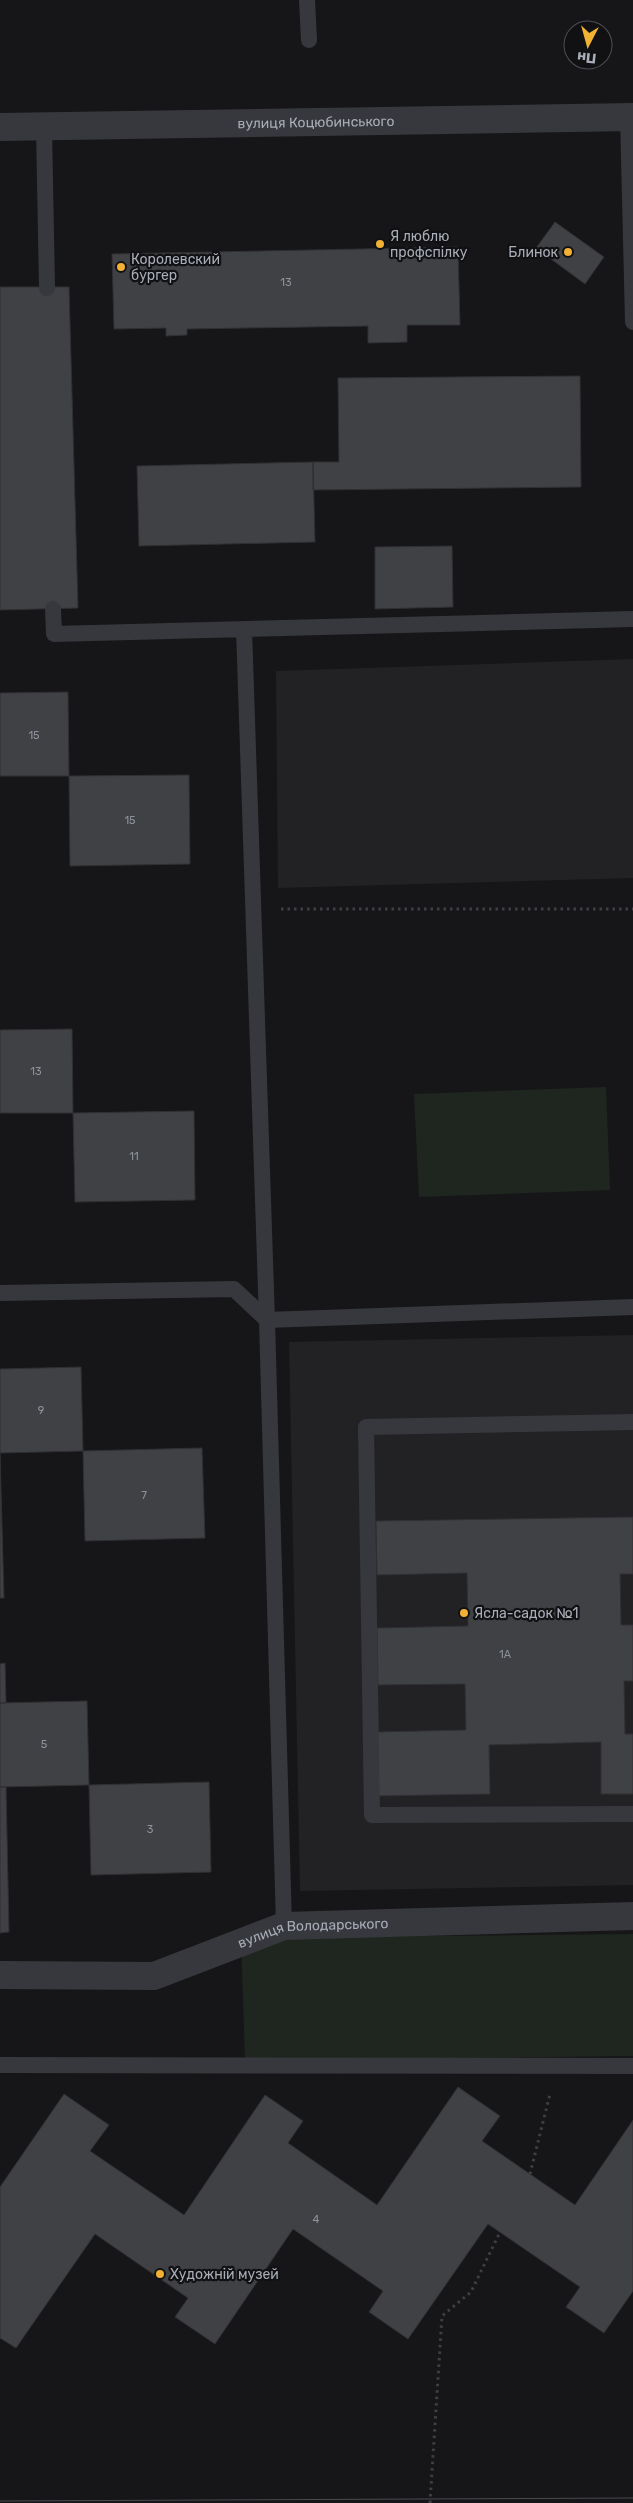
<svg xmlns="http://www.w3.org/2000/svg" width="633" height="2503" font-family="Rubik,sans-serif">
  <style>
    .built { fill: #222225 }
    .green { fill: #1e261f }
    .building { fill: #404145; stroke: #303034 }
    .lines { fill: none; stroke-linecap: round; stroke-linejoin: round }
    .path { stroke: #3d3f44; stroke-width: 3; stroke-dasharray: 2.5 4; stroke-linecap: butt }
    .service { stroke: #37383d; stroke-width: 16 }
    .minor { stroke: #37383d; stroke-width: 28 }
    .tertiary { stroke: #37383d; stroke-width: 28 }
    .tram { stroke: #4a4c52; stroke-width: 1 }
    .poi-dot { fill: #f2b134; stroke: #111113; stroke-width: 2 }
    .labels { text-anchor: middle; stroke-width: 4.5; stroke-linejoin: round; paint-order: stroke }
    .number-label { font-size: 11px; fill: #8e929b }
    .street-label { font-size: 14px; fill: #a8adb8; stroke: #111113 }
    .poi-label { font-size: 14px; fill: #a8adb8; stroke: #111113; text-anchor: start }
  </style>
  <rect width="100%" height="100%" fill="#161618"/>
  <!-- built -->
  <path class="built" d="M633,659V878L278,888L276,671Z
    M633,1335V1885L300,1891L289,1342Z"/>
  <!-- green -->
  <path class="green" d="M606,1087L610,1190L419,1197L414,1094Z
    M633,1934V2056L245,2061L241,1938Z"/>
  <!-- building -->
  <path class="building" d="M555,222L604,257L585,284L536,248Z
    M458,247L460,325H407V342L368,343V326L187,329V335L166,336V328L114,329L112,254Z
    M0,287H69L78,608L0,610Z
    M580,376L581,487L313,490V462H339L338,378Z
    M313,462L315,542L139,546L137,466Z
    M452,546L453,607L375,609V547Z
    M68,692L69,776H0V693Z
    M189,775L190,864L70,866L69,776Z
    M72,1029L73,1113H0V1030Z
    M194,1111L195,1200L75,1202L73,1113Z
    M81,1367L83,1451L0,1453V1369Z
    M202,1448L205,1538L85,1541L83,1451Z
    M0,1453L4,1598H0Z
    M633,1517V1574H620L621,1625H633V1681H624L625,1734H633V1794H601V1742L489,1745L490,1794L377,1796L376,1732L466,1730L465,1684L378,1685L377,1628L468,1626L467,1573L377,1575L376,1521Z
    M5,1663L6,1703H0V1664Z
    M87,1701L89,1785L0,1787V1703Z
    M209,1782L211,1872L91,1875L89,1785Z
    M0,1787H6L9,1932L0,1933Z
    M458,2087L500,2116L482,2141L575,2205L633,2120V2291L604,2333L566,2307L580,2287L488,2224L408,2339L369,2312L383,2291L293,2229L215,2344L175,2317L188,2298L95,2234L16,2348L0,2338V2187L64,2094L109,2125L90,2151L184,2215L265,2095L303,2121L288,2143L377,2205Z"/>
  <g class="lines">
    <!-- path -->
    <path class="path" d="M281,909H633
      M530,2174L550,2094
      M430,2503L442,2316L471,2292L500,2232"/>
    <!-- service -->
    <path class="service" d="M307,0L309,40
      M628,116L633,322
      M44,127L47,288
      M53,609L54,634L633,619
      M244,629L267,1320L284,1926
      M0,1293L234,1289L267,1320L633,1307
      M633,1422L366,1427L372,1815L633,1814
      M0,2065L633,2066"/>
    <!-- minor -->
    <path class="minor" id="s1" d="M0,1975L154,1976L284,1926L633,1916"/>
    <!-- tertiary -->
    <path class="tertiary" id="s2" d="M0,127L633,117"/>
    <!-- tram -->
    <path class="tram" d="M0,2501L633,2498"/>
  </g>
  <!-- markers -->
  <g class="poi-dot">
    <circle cx="380" cy="244" r="5"/>
    <circle cx="568" cy="252" r="5"/>
    <circle cx="121" cy="267" r="5"/>
    <circle cx="464" cy="1613" r="5"/>
    <circle cx="160" cy="2274" r="5"/>
  </g>
  <g class="labels">
    <!-- number labels -->
    <g class="number-label">
      <text x="286" y="286">13</text>
      <text x="34" y="739">15</text>
      <text x="130" y="824">15</text>
      <text x="36" y="1075">13</text>
      <text x="134" y="1160">11</text>
      <text x="41" y="1414">9</text>
      <text x="144" y="1499">7</text>
      <text x="505" y="1658">1А</text>
      <text x="44" y="1748">5</text>
      <text x="150" y="1833">3</text>
      <text x="316" y="2223">4</text>
    </g>
    <!-- street labels -->
    <g class="street-label">
      <text dy="5" stroke="none"><textPath href="#s2" startOffset="316">вулиця Коцюбинського</textPath></text>
      <text dy="5" stroke="none"><textPath href="#s1" startOffset="321">вулиця Володарського</textPath></text>
    </g>
    <!-- poi labels -->
    <g class="poi-label">
      <text x="390" y="241">Я люблю<tspan x="390" dy="16">профспілку</tspan></text>
      <text x="558" y="257" text-anchor="end">Блинок</text>
      <text x="131" y="264">Королевский<tspan x="131" dy="16">бургер</tspan></text>
      <text x="474" y="1618">Ясла-садок №1</text>
      <text x="170" y="2279">Художній музей</text>
    </g>
  </g>
  <!-- north arrow -->
  <g transform="translate(588 45) rotate(186)"><circle r="24" fill="#111113" stroke="#4d4f55"/>
  <path d="M0-4L9 19L0 12L-9 19Z" fill="#f2b134"/>
  <text y="-8" font-size="14" font-weight="bold" text-anchor="middle" fill="#a8adb8">Пн</text>
  </g>
</svg>
